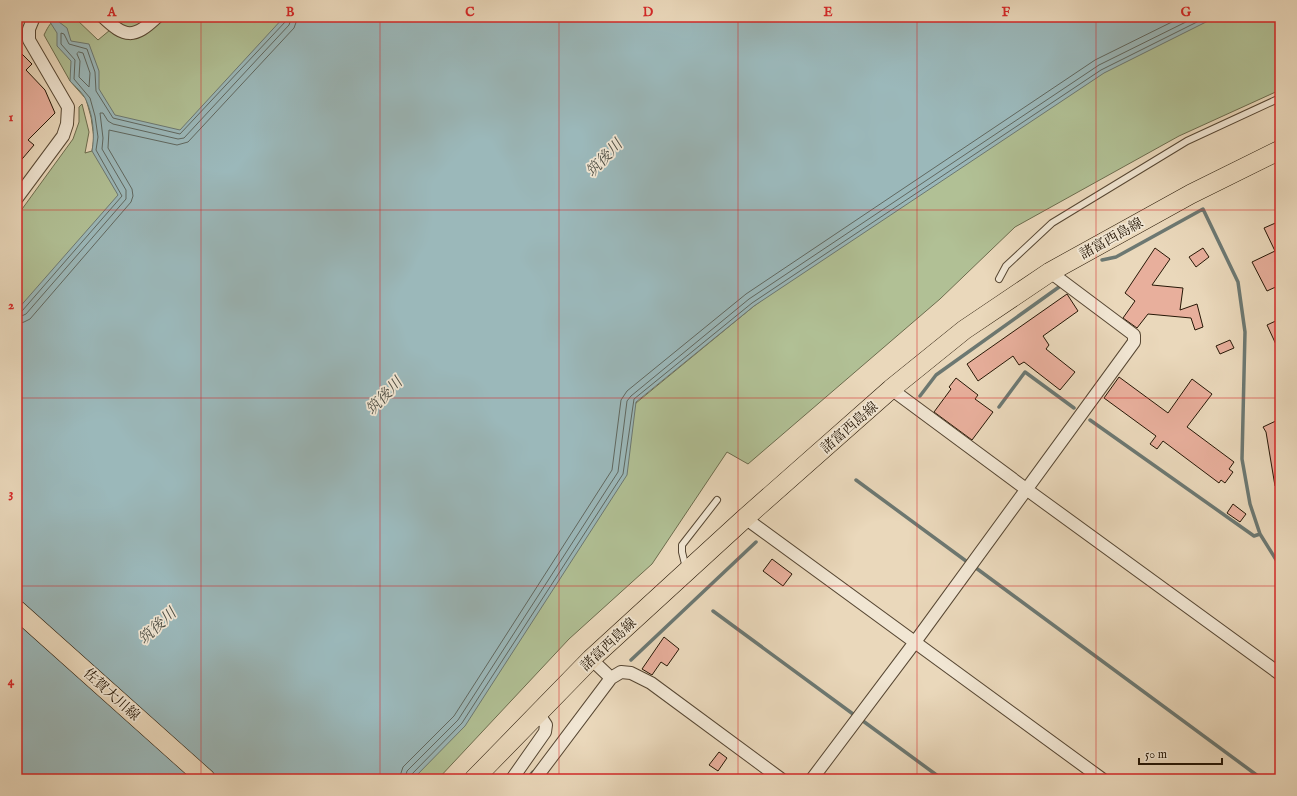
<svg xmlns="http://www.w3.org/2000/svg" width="1297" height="796" font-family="'IM FELL English','Noto Serif JP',serif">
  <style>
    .green { fill: #b1c095; stroke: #6c6c4e }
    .water { fill: #9bb8ba; stroke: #6c7872 }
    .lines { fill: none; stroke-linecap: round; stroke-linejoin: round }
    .shore { stroke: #606860; stroke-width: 1 }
    .stream { stroke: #6c7872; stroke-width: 3.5 }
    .building { fill: #e8af9c; stroke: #261706 }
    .lane-casing { stroke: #574733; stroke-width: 8 }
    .street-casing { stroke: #574733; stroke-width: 14 }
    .primary-casing { stroke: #261706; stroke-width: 20 }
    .lane { stroke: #f1e6d3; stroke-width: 6 }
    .street { stroke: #f1e6d3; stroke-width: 12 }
    .primary { stroke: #ead8bb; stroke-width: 19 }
    .grid { fill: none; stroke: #d62828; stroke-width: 1; stroke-opacity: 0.55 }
    .labels { text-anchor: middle; stroke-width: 3.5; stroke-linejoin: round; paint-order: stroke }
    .street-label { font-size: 14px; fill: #261706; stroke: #f1e6d3 }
    .water-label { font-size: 15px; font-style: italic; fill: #4f4f45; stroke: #f1e6d3 }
    .neatline { fill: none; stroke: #d62828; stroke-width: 1.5 }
    .grid-label { font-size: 13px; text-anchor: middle; font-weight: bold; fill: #d62828 }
  </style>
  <rect width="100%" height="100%" fill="#ead8bb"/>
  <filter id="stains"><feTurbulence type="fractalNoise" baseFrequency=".005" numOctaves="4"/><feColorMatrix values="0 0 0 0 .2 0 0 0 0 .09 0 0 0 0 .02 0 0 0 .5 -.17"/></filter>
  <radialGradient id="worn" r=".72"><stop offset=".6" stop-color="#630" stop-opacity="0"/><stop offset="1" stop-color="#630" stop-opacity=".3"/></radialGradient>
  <!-- green -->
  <path class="green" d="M108,17H154L131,31Z
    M159,17H324L171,190L17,393V216L73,139L79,122V107L82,104L89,132L85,153L92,151L94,138L91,117L86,99L70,81L44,35C53,16 56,19 75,18L98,40L110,30L126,38Z
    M1148,17H1280V90L1179,136L1015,227L940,299L748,464L727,452L652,564L569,639L438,779H379L636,403L754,306Z"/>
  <!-- water -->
  <path class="water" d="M284,17H1216L1104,73L754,306L636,402L627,475L465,726L413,779H17V310L118,195L92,151C95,134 93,116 86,100C83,93 75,86 70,81L71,61L57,46V33L50,22L55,19L67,28L71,41L89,44L99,71V89L115,115L180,130Z"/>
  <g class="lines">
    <!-- shore -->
    <path class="shore" d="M79,52L83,53L90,73L89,87L79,77L80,61L77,54Z
      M17,313L22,311L122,196L96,150L98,137L95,116L90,98L74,79L75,60L61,44V33L64,34L69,44L87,49L95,72L96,91L113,118L180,134L286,21L287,17
      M17,318L26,314L126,199V190L102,149L103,138L100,113H103L108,121L113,124L178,139L184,138L289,25L292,17
      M17,324L24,322L30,319L131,202L133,196L132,189L108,148L109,130L177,145L188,142L294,28L298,17
      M399,779L403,767L454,716L612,470L621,400L627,391L746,294L1095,60L1182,17
      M405,779L407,771L458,720L618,472L627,401L631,396L749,299L1099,65L1196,17
      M410,779L411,775L462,723L623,474L634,399L752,303L1101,70L1207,17"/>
    <!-- stream -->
    <path class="stream" d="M1102,260L1116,257L1203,209L1238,282L1245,332L1242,459L1250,504L1260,534L1280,566
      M920,396L936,375L1059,287
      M999,407L1025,372L1074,408
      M1090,420L1254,536L1260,534
      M856,480L966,561
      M976,568L1262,779
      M713,611L853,714
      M631,660L756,542
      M863,721L942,779
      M527,779L533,772"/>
  </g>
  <!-- building -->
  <path class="building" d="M17,49L32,64L26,70L45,90L55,113L28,140L34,145L17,165Z
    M1280,221V285L1267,291L1252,262L1275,251L1264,228Z
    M1155,248L1170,259L1152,285L1183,288L1180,310L1197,304L1203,327L1195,330L1191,318L1148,314L1137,328L1123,318L1135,301L1125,293Z
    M1203,248L1209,257L1196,267L1189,257Z
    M1067,294L1078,311L1043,336L1049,345L1046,349L1075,372L1060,390L1024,362L1019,365L1013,356L978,381L967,364Z
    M1280,319V353L1267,325Z
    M1230,340L1234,348L1220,354L1216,346Z
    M1119,377L1168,413L1192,379L1212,394L1187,427L1234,462L1229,469L1233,472L1225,483L1221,480L1219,483L1163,441L1157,449L1150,444L1156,436L1104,398Z
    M956,378L978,395L975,399L993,412L972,440L934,412L951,389L949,387Z
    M1280,419V486H1275L1266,432L1263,427Z
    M1233,504L1246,514L1240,522L1227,513Z
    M772,559L792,574L783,586L763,571Z
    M664,637L679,649L667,666L661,662L652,675L642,669Z
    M719,752L727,758L718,771L709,765Z"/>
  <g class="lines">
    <defs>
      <path id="lane" d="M999,279L1006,266L1052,223L1187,141L1280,98
        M686,568L682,552V545L717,500"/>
      <path id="street" d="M103,17C125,38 134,39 157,17
        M17,198L63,136L67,124L68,107L29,40V29L34,17
        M891,389L1026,489L1280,674
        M745,518L1102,779
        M591,659L611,678
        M512,779L545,732L546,725L538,713
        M535,779L611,678L621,672L631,673L651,683L781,779
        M812,779L915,642L1134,342V335L1050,272"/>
      <path id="primary" d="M17,610L206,779
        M474,779L591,659L745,518L891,389L964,330L1050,272L1191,194L1280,150"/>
    </defs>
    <!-- lane casing -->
    <use href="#lane" class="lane-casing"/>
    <!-- street casing -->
    <use href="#street" class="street-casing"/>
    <!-- primary casing -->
    <use href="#primary" class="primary-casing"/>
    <!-- lane -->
    <use href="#lane" class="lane"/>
    <!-- street -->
    <use href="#street" class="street"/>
    <!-- primary -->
    <use href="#primary" class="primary"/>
  </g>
  <!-- grid -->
  <path class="grid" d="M201,17V779M380,17V779M559,17V779M738,17V779M917,17V779M1096,17V779M17,210H1280M17,398H1280M17,586H1280"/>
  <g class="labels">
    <!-- street labels -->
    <g class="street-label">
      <text transform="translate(1111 238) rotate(-29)" y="5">諸富西島線</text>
      <text transform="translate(849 427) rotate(-41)" y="5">諸富西島線</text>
      <text transform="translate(608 644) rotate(-43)" y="5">諸富西島線</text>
      <text transform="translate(112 694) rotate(42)" y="5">佐賀大川線</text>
    </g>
    <!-- water labels -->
    <g class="water-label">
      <text transform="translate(604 158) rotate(-47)" y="5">筑後川</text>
      <text transform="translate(384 396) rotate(-47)" y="5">筑後川</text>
      <text transform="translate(157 626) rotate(-43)" y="5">筑後川</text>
    </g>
  </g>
  <!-- margin -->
  <rect width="1297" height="796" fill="none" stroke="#ead8bb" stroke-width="44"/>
  <!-- scale -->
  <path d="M1139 758v6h83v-6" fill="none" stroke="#261706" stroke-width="2"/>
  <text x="1145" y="758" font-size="12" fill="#261706" stroke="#f1e6d3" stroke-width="3" paint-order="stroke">50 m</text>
  <rect x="22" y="22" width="1253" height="752" class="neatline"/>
  <g class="grid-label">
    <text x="112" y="16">A</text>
    <text x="290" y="16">B</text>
    <text x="470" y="16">C</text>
    <text x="648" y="16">D</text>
    <text x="828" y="16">E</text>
    <text x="1006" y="16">F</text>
    <text x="1186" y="16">G</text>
    <text x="11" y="121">1</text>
    <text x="11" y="309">2</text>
    <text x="11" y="497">3</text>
    <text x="11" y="685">4</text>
  </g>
  <rect width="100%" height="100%" filter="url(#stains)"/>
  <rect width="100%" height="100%" fill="url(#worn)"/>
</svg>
